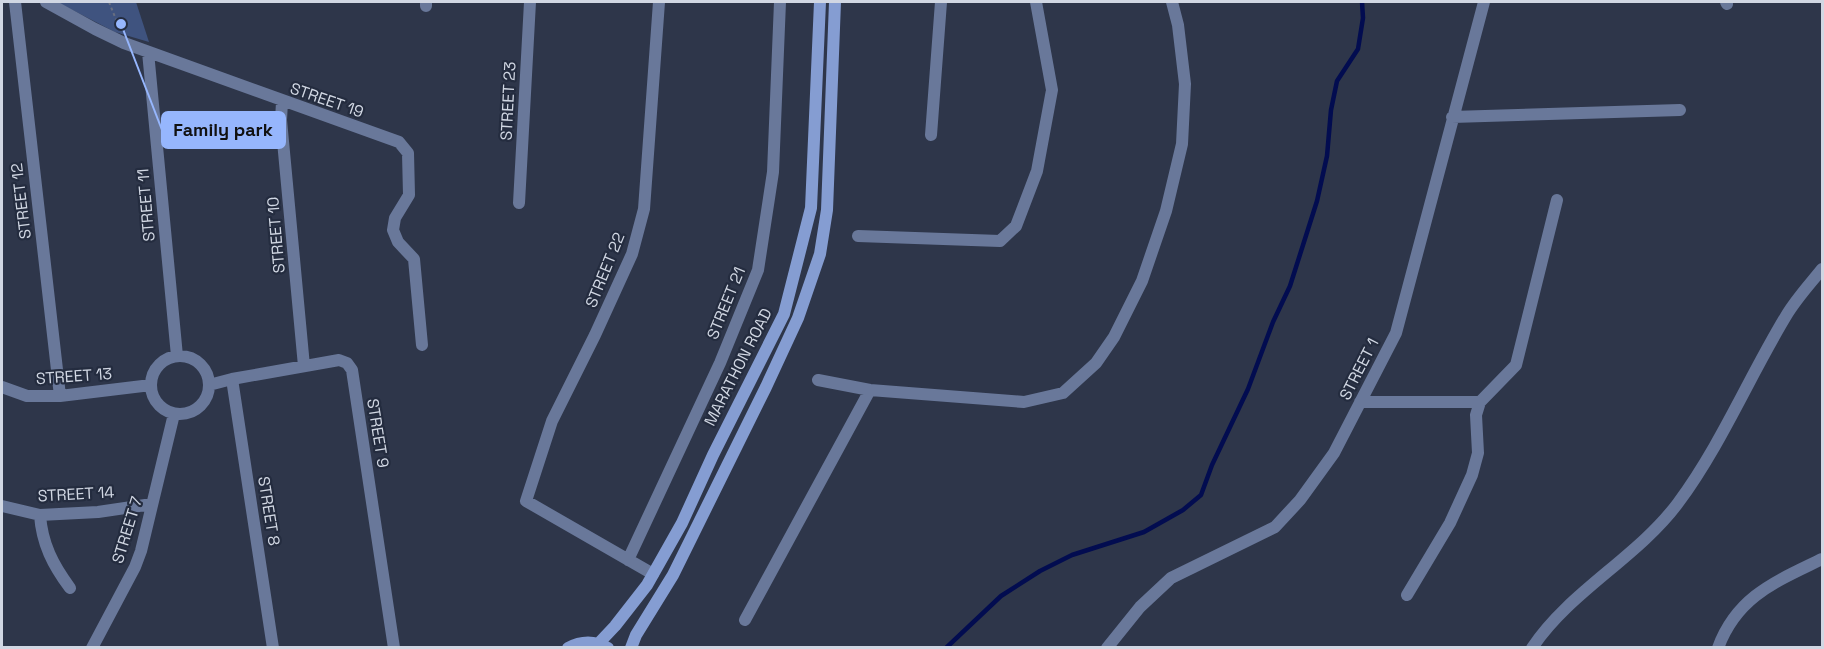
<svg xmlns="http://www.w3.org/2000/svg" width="1824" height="649" viewBox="0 0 1824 649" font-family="'Space Grotesk',sans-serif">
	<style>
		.green { fill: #3f537f }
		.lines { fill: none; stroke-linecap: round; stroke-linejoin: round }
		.stream { stroke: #020c50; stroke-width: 4.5 }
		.path { stroke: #686f80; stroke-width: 2; stroke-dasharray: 3 3; stroke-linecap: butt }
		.street { stroke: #69789a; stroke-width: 12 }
		.secondary { stroke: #859dd2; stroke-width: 12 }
		.labels { text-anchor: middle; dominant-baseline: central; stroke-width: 4.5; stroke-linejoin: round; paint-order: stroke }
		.street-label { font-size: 16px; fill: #d1d7e3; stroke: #242c3f }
		.leader { fill: none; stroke: #96b6fd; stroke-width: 2 }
		.callout-dot { fill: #96b6fd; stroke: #242c3f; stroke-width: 2 }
		.callout { fill: #96b6fd; stroke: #96b6fd; stroke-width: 2 }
		.callout-label { font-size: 18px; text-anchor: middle; font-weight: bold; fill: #111 }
	</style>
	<rect width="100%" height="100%" fill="#2e364a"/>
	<path class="green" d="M57 2H136L149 42 115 32Z"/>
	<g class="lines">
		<path class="stream" d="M946 648 1001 596 1040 571 1072 555 1144 532 1183 510 1201 495 1212 465 1248 389 1273 322 1290 286 1317 201 1327 156 1331 110 1337 81 1358 49 1363 18 1362 2"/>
		<path class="path" d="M109 2 119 27"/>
		<path class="street" d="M15 2 60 396
			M46 2 95 29 124 43 399 142 408 153 409 195 395 218 393 230 398 242 414 259 422 345
			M1726 2 1727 4
			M426 6V2
			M148 52 177 356
			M282 102 281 120 304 366
			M1452 117 1680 110
			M931 135 941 2
			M519 203 530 2
			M858 236 1000 241 1016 226 1037 171 1052 90 1036 2
			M151 385a29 29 0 1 1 58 0a29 29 0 1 1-58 0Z
			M232 379 273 648
			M818 380 870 390 1024 402 1063 393 1096 363 1114 337 1142 281 1166 211 1182 144 1185 84 1178 25 1172 2
			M209 385 232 379 339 360 347 363 352 370 394 648
			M2 387 27 396H60L151 385
			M1360 402H1480
			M2 506 40 515 98 512 152 504
			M40 515C42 544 53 565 70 588
			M628 560 720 363 758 270 773 172 780 2
			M653 574 526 501 552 421 595 335 632 254 644 209 659 2
			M1407 595 1450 523 1472 475 1478 453 1476 415 1480 402 1516 365 1557 200
			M745 620 870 390
			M92 648 135 567 141 551 174 414
			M1107 648 1140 607 1171 578 1275 527 1300 500 1334 453 1396 333 1484 2
			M1532 648C1570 591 1637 558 1678 503 1721 445 1749 377 1786 316 1796 299 1810 284 1822 269
			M1718 648C1737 596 1777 581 1822 559"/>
		<path class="secondary" d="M598 644 615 626 647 585 682 523 713 455 784 314 811 208 820 2
			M568 648C581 641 595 641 608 648
			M631 648 636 635 673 575 766 387 798 318 820 254 827 210 835 2"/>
	</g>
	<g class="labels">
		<g class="street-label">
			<text transform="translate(327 100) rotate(19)">STREET 19</text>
			<text transform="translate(508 101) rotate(-87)">STREET 23</text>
			<text transform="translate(21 201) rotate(-97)">STREET 12</text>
			<text transform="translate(146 205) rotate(-95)">STREET 11</text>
			<text transform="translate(276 235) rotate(-95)">STREET 10</text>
			<text transform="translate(605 270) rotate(-68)">STREET 22</text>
			<text transform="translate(726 303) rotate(-68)">STREET 21</text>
			<text transform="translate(738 367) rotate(-63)">MARATHON ROAD</text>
			<text transform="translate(1359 369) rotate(-63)">STREET 1</text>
			<text transform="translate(74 376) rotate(-4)">STREET 13</text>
			<text transform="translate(378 433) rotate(81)">STREET 9</text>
			<text transform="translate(76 494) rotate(-3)">STREET 14</text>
			<text transform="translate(269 511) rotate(81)">STREET 8</text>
			<text transform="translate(127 530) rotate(-73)">STREET 7</text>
		</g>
	</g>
	<path class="leader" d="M121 24L162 130"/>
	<circle class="callout-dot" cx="121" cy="24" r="6"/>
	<rect class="callout" x="162" y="112" width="123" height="36" rx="6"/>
	<g class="callout-label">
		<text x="223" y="136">Family park</text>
	</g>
	<rect width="1824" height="649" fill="none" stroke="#d1d7e3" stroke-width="6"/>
</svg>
